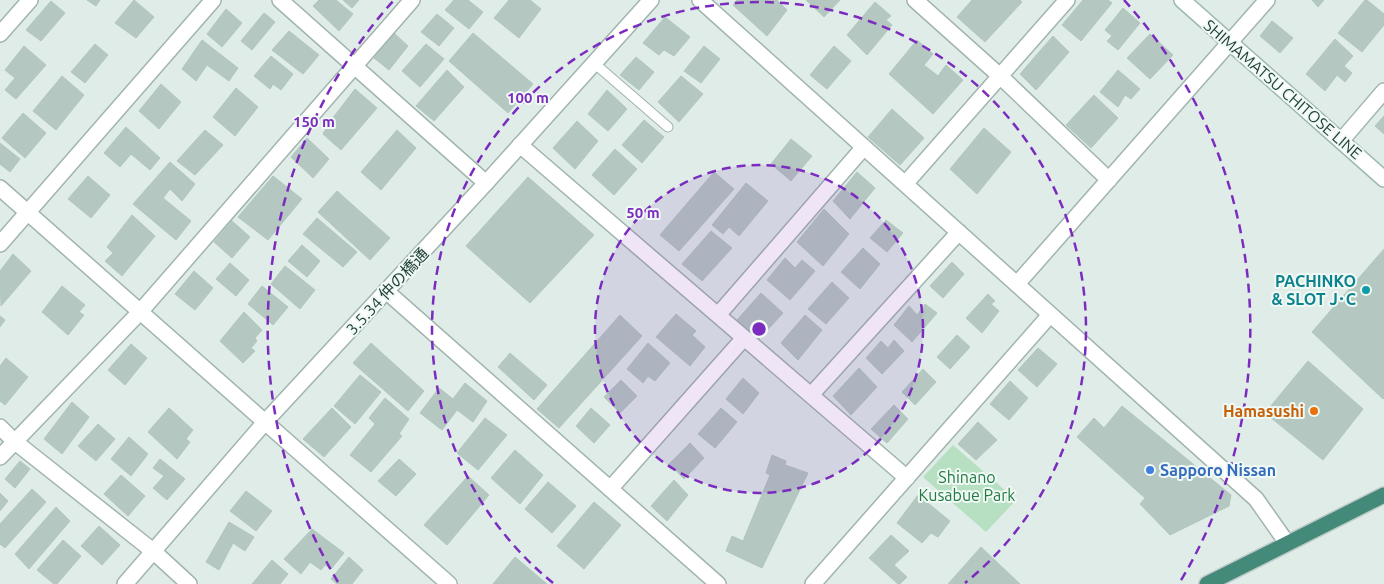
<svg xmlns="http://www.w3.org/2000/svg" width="1384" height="584" viewBox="0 0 1384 584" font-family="Ubuntu,'Noto Sans JP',sans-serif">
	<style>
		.green { fill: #b6e0c1 }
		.building { fill: #b4c7c0; stroke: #b1c7be }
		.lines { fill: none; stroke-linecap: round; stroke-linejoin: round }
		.service-casing { stroke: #a1b4ae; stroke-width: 11 }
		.minor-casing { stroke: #a1b4ae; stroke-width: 18 }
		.tertiary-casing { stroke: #a1b4ae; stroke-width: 18 }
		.secondary-casing { stroke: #9cb9af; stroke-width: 18 }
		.trunk-casing { stroke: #c0c9c7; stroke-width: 18 }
		.service { stroke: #fff; stroke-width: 9 }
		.minor { stroke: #fff; stroke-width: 15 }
		.tertiary { stroke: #fff; stroke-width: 15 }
		.secondary { stroke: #fff; stroke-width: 15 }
		.trunk { stroke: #438a7a; stroke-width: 15 }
		.ring { fill: none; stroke: #7b2cbf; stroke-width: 2.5; stroke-dasharray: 9 6 }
		.culture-dot { fill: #0f9aa8; stroke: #f0f9f4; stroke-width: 2 }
		.food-dot { fill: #e8710a; stroke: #f0f9f4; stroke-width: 2 }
		.shop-dot { fill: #3f7fe0; stroke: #f0f9f4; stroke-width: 2 }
		.labels { text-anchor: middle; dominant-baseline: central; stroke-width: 4; stroke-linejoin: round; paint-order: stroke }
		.street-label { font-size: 16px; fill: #1e3e36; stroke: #f0f9f4 }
		.culture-label { font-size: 16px; font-weight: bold; fill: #0d838f; stroke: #f0f9f4; text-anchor: end }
		.food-label { font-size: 16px; font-weight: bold; fill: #c56008; stroke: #f0f9f4; text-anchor: end }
		.shop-label { font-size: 16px; font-weight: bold; fill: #366cbe; stroke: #f0f9f4; text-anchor: start }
		.park-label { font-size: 16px; fill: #247a46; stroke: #f0f9f4 }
		.centre { fill: #7b2cbf; stroke: #f0f9f4; stroke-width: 2.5 }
		.ring-label { font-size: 15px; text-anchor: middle; font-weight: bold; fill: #7b2cbf; stroke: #f0f9f4; stroke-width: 4; stroke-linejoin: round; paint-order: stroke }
	</style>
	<rect width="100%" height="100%" fill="#dfece7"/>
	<path class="green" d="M953 445 1016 500 986 532 923 477Z"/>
	<path class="building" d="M87 0H100L96 6Z
		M134 0 154 17 136 38 115 23Z
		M319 0H336L353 14 339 31 313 6Z
		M343 0H359L352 8Z
		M454 0H468L483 12 469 29 445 10Z
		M509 0H530L541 9 519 38 494 18Z
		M737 0H777L787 10 767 36 733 5Z
		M806 0H840L824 17Z
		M972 0H1020L1022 2 985 42 957 17Z
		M1083 0H1108L1112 3 1081 41 1062 25Z
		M1312 0H1324L1318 7Z
		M1365 0H1367L1384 14V25L1362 52 1338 33Z
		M51 1 65 13 41 41 26 30Z
		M875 2 891 16 886 20 892 25 867 55 847 35Z
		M1123 8 1140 23 1118 50 1107 41 1112 36 1105 30Z
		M226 9 242 23 222 47 207 34Z
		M264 13 275 22 252 50 241 41Z
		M437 14 454 28 439 46 421 32Z
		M665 17 690 37 674 56 664 50 659 55 643 43Z
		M1272 21 1293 38 1280 53 1260 36Z
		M289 31 319 55 303 74 272 50Z
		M394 33 408 46 389 70 374 58Z
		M473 33 533 84 508 113 449 61Z
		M1150 34 1173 55 1150 79 1127 58Z
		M1053 36 1069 52 1036 90 1020 74Z
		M1335 39 1353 56 1344 66 1352 73 1345 82 1337 75 1325 91 1306 74Z
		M202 40 238 68 229 81 207 65 196 81 182 69Z
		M917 40 933 54 924 65 938 76 946 65 963 80 933 114 889 74Z
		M95 44 108 55 85 83 71 72Z
		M426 44 444 59 420 87 402 71Z
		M24 46 46 65 16 99 5 90 15 78 5 70Z
		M704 46 720 59 701 83 684 71Z
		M834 46 851 61 827 89 810 75Z
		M271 56 293 74 281 90 273 84 270 89 254 76Z
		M636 57 654 72 639 90 620 75Z
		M447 70 464 87 434 121 416 106Z
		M1118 70 1140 89 1131 99 1125 95 1118 107 1100 92Z
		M62 76 84 95 56 130 33 111Z
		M681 76 703 94 679 122 658 102Z
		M161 84 181 102 159 129 139 111Z
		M236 88 258 107 235 136 213 117Z
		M355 89 377 108 341 150 323 134 329 123Z
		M607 90 627 109 608 131 588 114Z
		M1094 95 1118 118 1091 148 1066 125Z
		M892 109 924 138 900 165 868 137Z
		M23 113 46 133 25 158 2 138Z
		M1384 116V134L1375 126Z
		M644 120 664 137 642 163 622 145Z
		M577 121 598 141 575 169 553 148Z
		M126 127 160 158 150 170 131 154 120 167 104 153Z
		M984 128 1011 152 977 194 950 169Z
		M205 130 223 145 195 175 177 161Z
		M397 130 416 148 381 190 361 172Z
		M307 138 329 159 313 178 291 157Z
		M791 139 812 156 791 181 771 164Z
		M0 143 20 159 10 172 0 164Z
		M615 149 637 169 614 195 592 175Z
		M170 162 195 184 182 201 170 189 163 198 191 221 176 240 133 204Z
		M714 172 734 189 679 251 660 235Z
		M857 172 875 188 850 219 833 201Z
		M88 176 110 195 91 218 68 199Z
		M273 176 302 199 268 240 238 217Z
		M528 177 594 235 530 303 466 246Z
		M746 183 768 201 739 236 729 227 723 234 712 225Z
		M337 191 390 238 370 260 318 212Z
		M824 209 849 234 823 266 797 242Z
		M132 215 155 236 122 276 105 261 113 253 107 247Z
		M317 218 357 252 343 267 303 234Z
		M886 220 903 233 887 252 870 238Z
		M232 221 250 237 232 258 214 242Z
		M711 231 732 248 702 281 682 264Z
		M302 245 320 261 307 277 288 261Z
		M863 248 880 264 860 289 841 272Z
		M1384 249V398L1383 399 1312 332Z
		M13 254 31 271 1 306 0 271Z
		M785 258 795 268 802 260 815 271 790 300 767 280Z
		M952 262 964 274 943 298 930 286Z
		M230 263 249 280 236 296 216 279Z
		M285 266 315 290 300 309 271 284Z
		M194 271 213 288 195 310 175 294Z
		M832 282 849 298 826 324 808 309Z
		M62 286 85 305 79 312 84 315 68 335 42 312Z
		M262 286 288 307 273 325 248 304Z
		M761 293 783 313 759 339 737 320Z
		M988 294 995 301 991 304 999 311 982 333 966 318Z
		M925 304 937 313 912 342 894 325 909 306 917 315Z
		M244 312 262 330 255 338 257 341 251 348 255 351 243 363 220 341Z
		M676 314 696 331 692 335 705 347 690 366 656 337Z
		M620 315 642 336 559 428 537 409Z
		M805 315 822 330 798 360 781 343Z
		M0 316 5 320 0 327Z
		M957 335 970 347 950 369 937 357Z
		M894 340 904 351 882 374 866 358 881 341 888 348Z
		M371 343 424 391 408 411 353 363Z
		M648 343 670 363 655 381 648 376 643 383 627 369Z
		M131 344 147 358 125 385 108 370Z
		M1038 348 1057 364 1037 387 1018 370Z
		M510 353 547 385 534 400 498 367Z
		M6 358 28 377 5 405 0 401V366Z
		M1308 361 1363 409 1323 460 1265 413Z
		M859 368 877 387 851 415 833 396Z
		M923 369 936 382 915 405 902 392Z
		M360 375 381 392 355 424 334 406Z
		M743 378 759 393 743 414 726 399Z
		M621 380 637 396 620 413 604 397Z
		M1010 381 1028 398 1009 420 990 404Z
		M465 383 487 401 473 422 457 410 442 430 420 413 439 388 453 399Z
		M385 398 409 419 399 434 402 436 371 472 350 455 375 424 369 418Z
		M72 402 89 417 62 454 44 439Z
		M894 405 908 419 887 443 871 429Z
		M1122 406 1231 495 1229 506 1170 535 1140 504 1145 498 1077 437 1094 418 1104 428Z
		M169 408 193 430 186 439 190 442 177 459 148 432Z
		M332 408 351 427 324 457 303 439Z
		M591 408 610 425 594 443 576 426Z
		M721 408 737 422 715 448 698 434Z
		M485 418 507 435 478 470 457 453Z
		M978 422 997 440 976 460 958 444Z
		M98 424 115 439 96 461 78 446Z
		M129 437 148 454 131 476 111 459Z
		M690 443 704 458 684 479 669 464Z
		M515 450 543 475 520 504 491 478Z
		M772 455 786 461 785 465 808 473 762 568 726 551 732 536 743 541 770 475 766 473Z
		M160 459 185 479 167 500 153 488 164 476 153 468Z
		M399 459 416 474 396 496 378 481Z
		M20 461 30 469 15 488 5 479Z
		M121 475 145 496 128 516 104 494Z
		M468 476 489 495 447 545 424 525Z
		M674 480 688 495 667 521 651 506Z
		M548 482 576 506 552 533 525 509Z
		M32 489 46 502 5 548 0 544V524Z
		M246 491 272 511 256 531 230 511Z
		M0 493 8 501 0 511Z
		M918 495 950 521 938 537 931 533 922 543 897 523Z
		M594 502 621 525 584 569 557 546Z
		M56 507 70 521 29 569 15 554Z
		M229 522 254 537 245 551 233 543 219 570 206 562Z
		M99 526 120 545 102 565 81 546Z
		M312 529 344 553 331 569 325 565 321 570 310 562 301 574 284 559Z
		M891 535 909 551 894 565 907 577 900 584H898L869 558Z
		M63 540 81 556 57 584H54L37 570Z
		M981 547 1020 584H948Z
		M349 557 363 570 352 584H337L331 579Z
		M515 557 547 584H493Z
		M272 560 288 574 280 584H252Z"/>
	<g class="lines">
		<g class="service-casing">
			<path id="service" d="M594 63 668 127"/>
		</g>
		<g class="minor-casing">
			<path id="minor" d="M280 0 486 183
				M700 0 1256 499 1287 543
				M915 0 1000 76 1109 180
				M0 34 30 0
				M1341 141 1384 91
				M520 145 907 478
				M905 184 1067 0
				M0 244 213 0
				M1017 284 1267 0
				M386 291 718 584
				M718 315 864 147
				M811 395 959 232
				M265 422 449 584
				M0 427 14 441 153 551 189 584
				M0 457 140 312 412 0
				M610 489 744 338
				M813 584 1050 315"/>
		</g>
		<g class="tertiary-casing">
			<path id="tertiary" d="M0 188 265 422
				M125 584 265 422 486 183 651 0"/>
		</g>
		<g class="secondary-casing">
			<path id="secondary" d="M1182 0 1384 179"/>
		</g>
		<g class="trunk-casing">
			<path id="trunk" d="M1207 584 1384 495"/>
		</g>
		<use href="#service" class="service"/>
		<use href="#minor" class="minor"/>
		<use href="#tertiary" class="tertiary"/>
		<use href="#secondary" class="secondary"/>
		<use href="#trunk" class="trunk"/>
	</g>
	<circle cx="759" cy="329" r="164" fill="#7b2cbf" fill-opacity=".12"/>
	<g class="ring">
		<circle cx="759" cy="329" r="164"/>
		<path d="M553 583A327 327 0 1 1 965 583"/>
		<path d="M338 582A491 491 0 0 1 394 0M1124 0A491 491 0 0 1 1180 582"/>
	</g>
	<circle class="culture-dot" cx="1366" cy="290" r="5"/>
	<circle class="food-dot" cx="1314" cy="411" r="5"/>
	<circle class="shop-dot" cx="1150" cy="470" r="5"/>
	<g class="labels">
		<g class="street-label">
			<text transform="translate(1283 89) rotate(41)">SHIMAMATSU CHITOSE LINE</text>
			<text transform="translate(387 291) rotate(-47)">3.5.34 仲の橋通</text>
		</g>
		<g class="culture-label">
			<text x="1356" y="281">PACHINKO<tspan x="1356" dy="18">&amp; SLOT J･C</tspan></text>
		</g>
		<g class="food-label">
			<text x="1304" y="411">Hamasushi</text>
		</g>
		<g class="shop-label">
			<text x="1160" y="470">Sapporo Nissan</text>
		</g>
		<g class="park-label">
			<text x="967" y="477">Shinano<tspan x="967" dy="18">Kusabue Park</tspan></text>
		</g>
	</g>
	<circle cx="759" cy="329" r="8" class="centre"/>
	<g class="ring-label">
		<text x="528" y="103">100 m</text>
		<text x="314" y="127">150 m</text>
		<text x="643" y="218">50 m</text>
	</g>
</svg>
